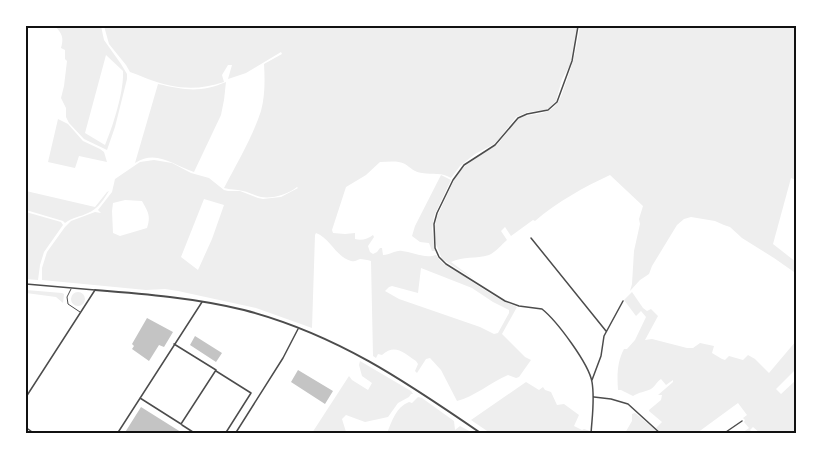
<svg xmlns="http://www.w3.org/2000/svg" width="822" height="459" viewBox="0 0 822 459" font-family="'PT Sans Narrow',sans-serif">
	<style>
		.green { fill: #eee; fill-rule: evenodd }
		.building { fill: #c4c4c4 }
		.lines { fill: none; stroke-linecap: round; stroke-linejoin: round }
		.service { stroke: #4c4c4c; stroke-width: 1 }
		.minor { stroke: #4c4c4c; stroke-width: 1.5 }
		.tertiary { stroke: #4c4c4c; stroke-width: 2 }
		.neatline { fill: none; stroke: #111; stroke-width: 2 }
	</style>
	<rect width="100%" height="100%" fill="#fff"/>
	<path class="green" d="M55 26H101L104 40 121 64 127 74V79L115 127 107 150 84 139 69 123 66 117V108L61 98 64 86 67 61 65 59V50L61 48C64 37 62 34 55 26ZM106 55 123 71C124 92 113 126 105 145L85 133Z
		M104 26H577L570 65 562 79 556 101 549 108 544 110 528 112 516 117 498 140 494 144 475 154 460 166 451 178C442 172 433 175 422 173 414 172 411 168 405 164 397 160 388 162 380 162L366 175 346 187 332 230 333 233 345 234 355 233V239C361 241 368 239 373 235L374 237 368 246 370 252 373 254 377 252 380 248H382L383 255C391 255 395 250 402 251 414 252 424 259 436 255 442 265 452 269 462 275 480 287 497 299 517 307L502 334 525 357 531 360 519 377 516 378 508 375C491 382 474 397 457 401L441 370 430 358 426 359 417 373 415 371 418 364 416 361C404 353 395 343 382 355L378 354 376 358 373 356 371 261C368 260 363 259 360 259 356 260 356 262 351 261 336 257 330 238 316 233L315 235 312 328 256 308 178 291 165 289 146 290 42 280V268L47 252 65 227 71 221 95 212 101 213 98 210 112 192 115 179 140 162 154 160 172 163 191 173 209 178 224 190 228 191H240L258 198 263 199 281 197 298 188 297 187C288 194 273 199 261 197 255 196 249 192 243 191 236 189 230 190 224 188 237 163 252 138 261 111 265 96 265 80 264 64L282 54 281 52 246 73 228 79 232 65H228L222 75 224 82C197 91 175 89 148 79 142 77 137 74 130 72L126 65 109 44ZM204 199 224 205 212 239 198 270 181 257ZM125 200 142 201C148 212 151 215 147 228L120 236 113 233 112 211 113 203ZM421 268 472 288 493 302 509 310V313L498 333 494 334 480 327 399 299 385 291 389 287 392 286 418 293Z
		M580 26H796V180L791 178 773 244 796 262V270L794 272 774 258 742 238 730 227 724 225 715 221 691 217 684 219 677 225 652 266 649 274 640 280 630 291 632 284 634 251 640 224 639 219 643 206 610 175C584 187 557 202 535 221L533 220 511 236 505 227 501 231 507 240C501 245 496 252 489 255 476 259 463 256 451 262L474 279 442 259 436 244 434 231 437 217 456 176 463 168 475 158 497 145 517 120C527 113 538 116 548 111 561 105 562 92 567 80 574 60 577 46 580 26Z
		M226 82 224 100 221 115 194 172C174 166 157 149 135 163L158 84C185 90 200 93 226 82Z
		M58 119 68 124 83 141 100 149 104 152 107 162 79 156 75 168 48 162Z
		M441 175 451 180 434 216 432 229 435 251H432L429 243 420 242 412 236 415 226Z
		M26 191 95 207 107 192 109 191C104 199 98 209 88 213 80 217 73 217 65 223L63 221 26 210Z
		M26 212 61 222 63 225 44 252 40 265 38 280 26 279Z
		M26 290 62 293 64 294 63 303 56 297 26 293Z
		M632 292 643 308 647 311 651 309 658 316 645 340 652 339 687 348H693L700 343 714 346 712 353 722 359 725 360 729 356 743 360 748 355 755 359 769 373 796 341V369L776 389 781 394 796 380V433H760L753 427 750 430 753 433H742L749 428 744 422 745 420 743 418 747 415 738 403 697 433H662L656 428 662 422 649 411V410L661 400 662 395H658L673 382V380L666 385 661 379C656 382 656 386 651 389 645 392 639 392 633 396L621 390H618C617 376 617 362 624 349H627L635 340 646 317 641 311 636 316 624 300Z
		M71 299a7 7 0 1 1 14 0a7 7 0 1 1-14 0Z
		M360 361 411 391 413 394H411L409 397 398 403 388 417 365 422 346 415 342 419 346 432 344 433H312L349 376 352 380 368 390 372 383 362 376 359 365Z
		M526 382 539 390 543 387 545 390 551 392 557 405 564 404 579 415 574 426 582 430 584 429 590 431 589 433H490L471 420Z
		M418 397 422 398 454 421 455 430 460 426 473 433H387C392 421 396 407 409 402L412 403Z
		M635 413 659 433H625L632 421V414Z"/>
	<path class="building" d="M147 318 173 332 164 347 159 345 149 361 132 349 134 346 132 344Z
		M195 336 222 353 216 362 190 345Z
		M298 370 333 391 325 404 291 382Z
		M141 407 184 434H124Z"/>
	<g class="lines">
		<path class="service" d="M71 289 67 297 68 304 80 312"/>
		<path class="minor" d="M578 26 572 61 557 102 548 110 527 114 518 118 495 145 464 165 453 180 437 213 434 224 435 248 439 257 446 264 505 301 519 306 542 309C557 321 589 364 592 382 595 399 592 417 591 434
			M531 238 606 331
			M26 284 95 290 26 397
			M216 371 251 393 225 434
			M592 380 601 356 604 336 623 301
			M594 397 611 399 628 404 661 434
			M140 398 181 424 216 370 174 344
			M182 425 196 434
			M28 429 35 434
			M117 434 202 302
			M235 434 283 358 298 329
			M723 434 742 421"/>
		<path class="tertiary" d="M95 290C145 294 195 298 244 310 336 334 405 381 482 434"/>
	</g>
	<rect width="822" height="459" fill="none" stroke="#ffffff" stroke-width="54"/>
	<rect x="27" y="27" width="768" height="405" class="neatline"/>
</svg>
